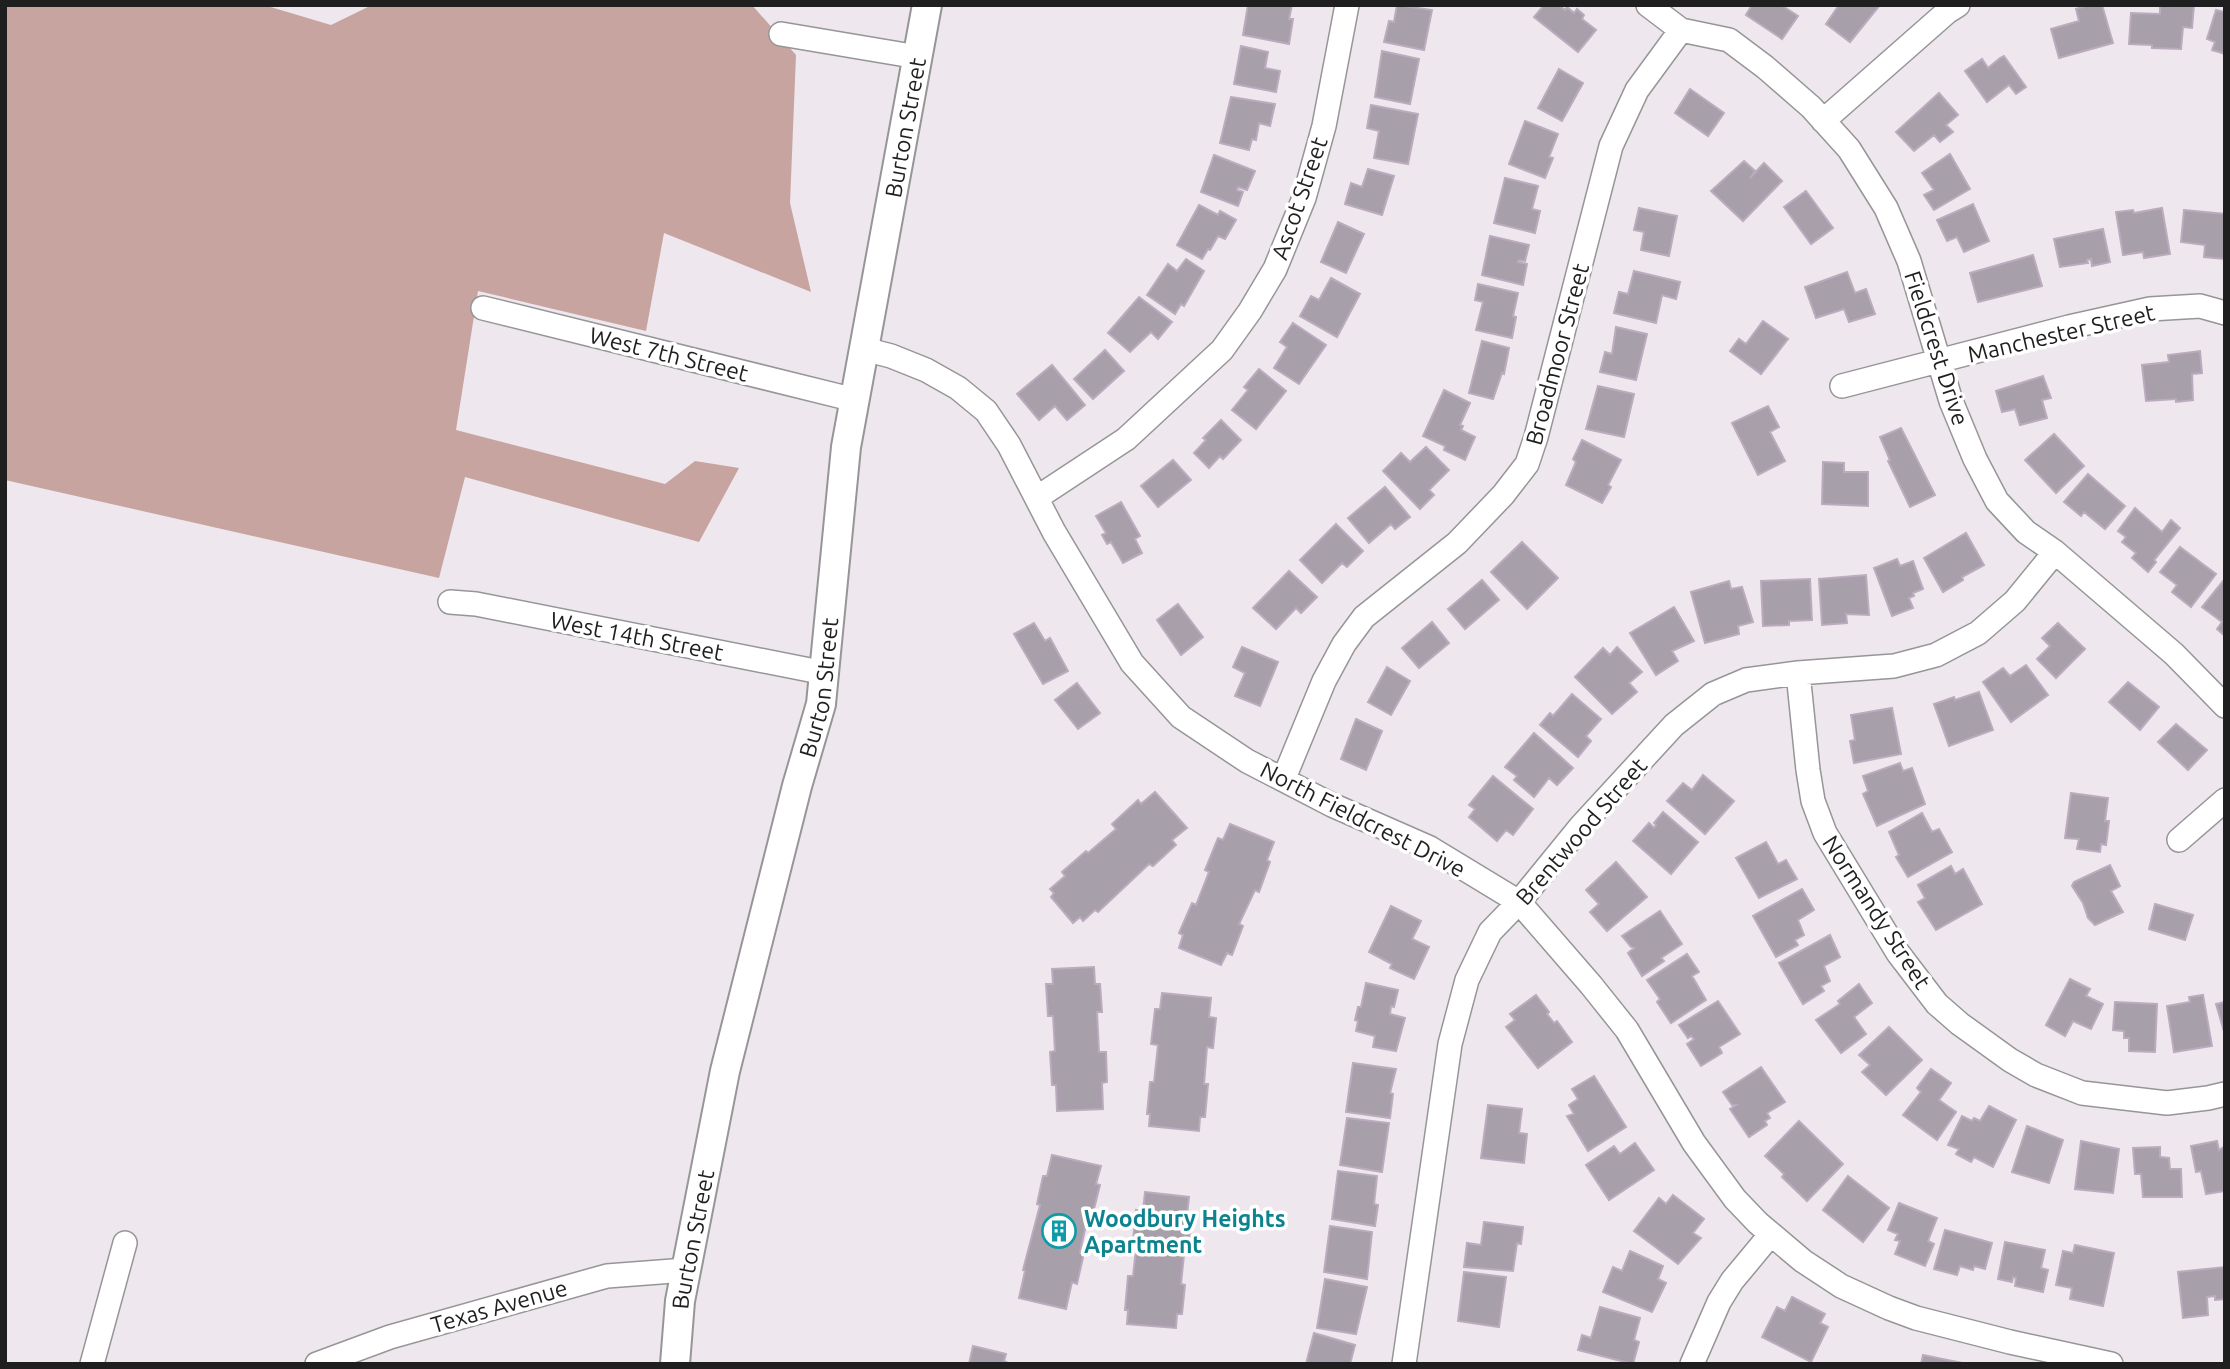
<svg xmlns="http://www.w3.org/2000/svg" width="2230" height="1369" viewBox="0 0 2230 1369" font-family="Ubuntu,sans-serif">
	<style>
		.forest { fill: #c8a4a1 }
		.building { fill: #a79fa9; stroke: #bbabbe; stroke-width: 2 }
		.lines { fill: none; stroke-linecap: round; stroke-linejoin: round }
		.minor-casing { stroke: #969696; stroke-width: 26 }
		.tertiary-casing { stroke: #969696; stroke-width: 32 }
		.minor { stroke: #fff; stroke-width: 23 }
		.tertiary { stroke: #fff; stroke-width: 28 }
		.labels { text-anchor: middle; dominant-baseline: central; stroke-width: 7; stroke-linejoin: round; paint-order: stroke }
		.street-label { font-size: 23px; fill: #1f1f1f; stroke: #fff }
		.culture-label { font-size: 23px; font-weight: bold; fill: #0d838f; stroke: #fff; text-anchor: start }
	</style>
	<rect width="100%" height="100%" fill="#eee7ee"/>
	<path class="forest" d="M5 5H264L331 25 372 5H752L796 55 790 203 811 292 664 233 646 331 478 291 456 430 665 484 695 461 739 468 699 542 465 477 439 578 5 480Z"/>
	<path class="building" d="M1248 5H1292L1289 19H1293L1289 44 1243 35Z
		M1397 5 1432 10 1424 50 1384 42 1389 21 1394 22Z
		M1544 5H1559L1565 10 1567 7 1574 13 1577 9 1584 15 1582 19 1596 30 1578 52 1534 17Z
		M1752 5H1781L1798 16 1782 39 1746 15Z
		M1839 5H1880L1850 42 1826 24Z
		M2088 5H2102L2113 43 2059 58 2051 29 2079 21 2076 9Z
		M2160 5H2194L2192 28 2183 27 2181 49 2152 48V45L2129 44 2131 13 2160 14Z
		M2216 10 2225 12V54L2212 50 2215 42 2207 39Z
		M1241 46 1268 52 1265 68 1280 71 1276 92 1234 84Z
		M1382 51 1419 59 1410 104 1375 97Z
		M2004 56 2026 87 2016 94 2009 85 1987 102 1965 71 1982 59 1988 68 2000 58Z
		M1559 69 1583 83 1562 121 1538 108Z
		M1690 89 1724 113 1708 136 1675 113Z
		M1939 93 1958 115 1946 125 1953 132 1940 142 1934 135 1914 151 1896 132Z
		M1231 97 1275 104 1270 126 1259 123 1256 140 1252 139 1249 150 1220 143Z
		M1371 105 1418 114 1408 164 1374 158 1379 131 1367 128Z
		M1525 121 1558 134 1549 157 1553 158 1545 178 1509 164Z
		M1950 154 1970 189 1934 210 1924 195 1934 190 1922 173Z
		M1214 155 1255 171 1247 190 1238 187 1237 190 1243 192 1238 206 1201 192Z
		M1744 161 1755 171 1750 178 1764 163 1782 181 1743 221 1711 191Z
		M1368 169 1394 176 1382 215 1345 204 1351 183 1362 187Z
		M1505 178 1538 186 1532 209 1540 211 1535 233 1494 223Z
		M1806 191 1833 228 1811 244 1784 207Z
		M1973 204 1989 241 1964 252 1957 237 1947 241 1937 220Z
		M1199 205 1218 215 1220 211 1236 220 1225 239 1218 236 1210 250 1208 249 1202 259 1177 245Z
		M1639 208 1677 216 1669 256 1641 250 1644 232 1634 230Z
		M2162 208 2170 254 2144 258 2143 252 2123 255 2116 212 2133 210 2134 213Z
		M2184 210 2225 214V259L2204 257 2205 245 2181 242Z
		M1338 222 1364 234 1346 273 1321 262Z
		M2103 229 2110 262 2092 266 2091 259 2087 260 2088 263 2060 267 2054 239Z
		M1490 236 1529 245 1525 261 1519 260 1518 262 1527 264 1523 285 1482 275Z
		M2033 255 2042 286 1978 302 1970 273Z
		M1186 259 1204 271 1184 306 1181 304 1175 314 1147 295 1168 264 1177 271Z
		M1634 271 1680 282 1676 299 1662 295 1656 323 1614 313 1619 292 1628 294Z
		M1847 272 1855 293 1866 289 1875 314 1849 322 1844 309 1816 318 1805 287Z
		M1331 278 1360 294 1337 337 1300 316 1311 296 1319 300Z
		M1478 284 1518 293 1513 316 1516 317 1512 338 1476 330 1483 302 1475 300Z
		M1139 297 1172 322 1158 339 1151 332 1130 352 1108 333Z
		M1763 321 1788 339 1761 374 1730 351 1739 339 1746 344Z
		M1293 323 1326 345 1299 384 1274 368 1287 347 1280 342Z
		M1616 327 1647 334 1636 380 1600 372 1605 352 1612 354Z
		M1482 341 1509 348 1504 374 1502 373 1493 399 1469 393Z
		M1105 350 1124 371 1093 399 1074 379Z
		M2200 351 2202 373 2192 374 2193 400 2176 402V399L2146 401 2142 365 2169 362 2168 355Z
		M1052 365 1085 405 1067 420 1055 406 1039 420 1017 394Z
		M1259 369 1286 391 1256 429 1232 410 1248 390 1244 387Z
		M2043 376 2051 398 2042 400 2047 418 2020 425 2015 409 2002 412 1996 391Z
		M1598 386 1634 394 1624 437 1586 429Z
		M1444 390 1470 403 1460 425 1463 426 1461 430 1475 437 1465 460 1444 450 1445 446 1423 436Z
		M1768 406 1779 427 1770 432 1785 461 1758 475 1732 423Z
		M1221 420 1241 440 1223 459 1220 456 1209 468 1194 453 1206 440 1203 438Z
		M1901 428 1935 495 1910 507 1888 461 1890 460 1880 437Z
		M2054 434 2084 466 2056 493 2025 460Z
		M1582 440 1621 460 1608 485 1611 487 1602 503 1566 485 1576 462 1573 459Z
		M1426 447 1449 470 1429 490 1434 495 1420 509 1383 471 1401 453 1410 462Z
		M1173 460 1191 480 1158 507 1141 486Z
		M1823 462 1844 463V472H1868V506L1822 504Z
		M2088 474 2125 506 2105 529 2084 512 2081 516 2064 502Z
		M1385 487 1410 517 1395 529 1391 524 1369 543 1348 518Z
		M1121 502 1140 536 1135 539 1142 553 1123 563 1111 542 1107 544 1102 535 1106 533 1096 516Z
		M2135 508 2162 532 2171 520 2180 528 2154 560 2156 562 2148 572 2132 558 2136 553 2122 542 2126 537 2118 531Z
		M1336 524 1363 551 1347 567 1342 563 1322 583 1300 560Z
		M1966 533 1984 565 1962 577 1963 580 1943 592 1924 558Z
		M1522 542 1558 578 1527 609 1491 572Z
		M2180 547 2216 574 2191 607 2172 592 2177 585 2160 572Z
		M1897 559 1900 566 1913 561 1923 589 1913 593 1914 596 1909 598 1913 608 1892 616 1874 568Z
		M1289 571 1317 597 1301 613 1296 608 1276 629 1253 608Z
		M1866 575 1869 615 1846 614 1847 623 1822 625 1819 579Z
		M1810 579 1812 620 1789 621V625L1763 626 1761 581Z
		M1482 580 1499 600 1465 629 1448 609Z
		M1729 581 1731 589 1742 587 1753 622 1738 626 1739 634 1705 643 1691 592Z
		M2223 581 2225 582V636L2217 629 2222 622 2202 607Z
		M1178 604 1203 637 1181 655 1157 620Z
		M1674 607 1694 641 1672 651 1678 661 1656 675 1630 633Z
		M1432 622 1449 643 1419 668 1402 648Z
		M1034 623 1045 641 1050 638 1068 671 1043 684 1014 634Z
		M2058 623 2085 649 2056 678 2037 659 2050 646 2042 638Z
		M1242 647 1278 662 1260 706 1235 696 1245 673 1233 667Z
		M1617 647 1642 672 1629 683 1637 692 1612 714 1575 677 1603 648 1610 655Z
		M2026 665 2048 695 2011 722 1983 682 2003 668 2010 676Z
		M1387 667 1410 681 1391 715 1368 702Z
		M2128 682 2159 707 2140 730 2109 702Z
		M1077 683 1100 713 1078 729 1055 700Z
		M1979 692 1993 730 1949 746 1934 704 1954 697 1955 700Z
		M1572 694 1601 719 1586 736 1591 741 1578 757 1540 725 1550 713 1553 716Z
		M1892 708 1901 754 1854 763 1850 741 1855 740 1851 715Z
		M1356 719 1382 731 1366 770 1341 759Z
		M2176 724 2207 750 2188 770 2158 742Z
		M1534 733 1573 768 1557 785 1549 778 1534 797 1514 780 1517 776 1505 767Z
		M1900 763 1903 771 1912 768 1925 804 1877 826 1863 794 1868 791 1863 776Z
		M1703 775 1734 801 1705 834 1667 801 1683 783 1692 790Z
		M1493 776 1533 809 1513 835 1506 830 1497 841 1469 817 1475 809 1469 805Z
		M1155 792 1187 828 1172 840 1176 845 1153 866 1149 864 1098 912 1095 910 1083 921 1080 917 1073 923 1051 897 1054 893 1050 889 1065 876 1062 872 1086 851 1088 853 1116 829 1112 824 1138 800 1141 804Z
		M2071 793 2108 798 2105 821H2109L2106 845 2101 844 2100 852 2077 849 2079 839 2065 838Z
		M1663 812 1698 842 1671 874 1633 841 1649 823 1654 828 1656 825 1654 823Z
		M1922 813 1932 832 1939 829 1952 852 1908 877 1896 857 1899 855 1889 832Z
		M1230 824 1274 842 1267 860 1270 862 1259 892 1255 890 1239 924 1243 926 1232 955 1227 953 1221 965 1179 948 1183 935 1179 933 1192 903 1196 905 1209 872 1205 870 1218 838 1223 840Z
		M1766 842 1778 864 1786 860 1797 879 1759 898 1736 858Z
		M1616 862 1647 897 1607 931 1590 912 1599 904 1586 890Z
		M2110 865 2120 886 2111 891 2123 912 2095 925 2088 918 2083 903 2072 886 2074 882Z
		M1951 866 1955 874 1963 869 1982 904 1936 930 1918 902 1925 898 1918 885Z
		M1802 889 1814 910 1798 920 1804 935 1795 940 1798 945 1776 957 1753 916Z
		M2155 904 2193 915 2185 940 2149 929Z
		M1391 906 1421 921 1412 939 1429 947 1414 979 1390 968 1392 964 1369 952Z
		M1660 911 1682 944 1661 958 1664 961 1642 976 1628 953 1634 948 1631 947 1622 936Z
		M1830 935 1840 957 1824 966 1830 981 1821 986 1824 991 1803 1004 1779 963Z
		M1687 954 1699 972 1692 976 1706 1000 1671 1023 1657 1002 1660 999 1647 980Z
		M1094 967 1095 984H1100L1102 1012H1097L1099 1052H1106L1107 1082 1102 1083 1103 1109 1057 1111 1056 1085H1052L1050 1052 1055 1051 1053 1016H1048L1046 984H1053L1052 969Z
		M2070 979 2090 989 2086 996 2103 1004 2091 1029 2073 1021 2065 1036 2046 1025Z
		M1366 983 1398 990 1394 1007 1391 1006 1390 1014 1405 1018 1396 1051 1373 1047 1375 1036 1356 1031 1358 1021 1355 1020 1358 1007H1361Z
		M1859 984 1872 1003 1854 1017 1866 1034 1841 1053 1816 1020 1840 1004 1838 1001Z
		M1162 993 1211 998 1209 1017 1216 1018 1213 1048 1207 1047 1204 1084H1208L1205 1117H1200L1199 1131 1149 1126 1150 1114H1147L1150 1082H1154L1158 1045 1151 1044 1155 1009H1160Z
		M1536 995 1549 1012 1547 1014 1554 1023 1557 1021 1572 1042 1538 1068 1506 1027 1515 1020 1510 1014Z
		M2203 995 2212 1046 2174 1052 2167 1006 2190 1002 2189 997Z
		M1718 1001 1740 1034 1719 1047 1722 1053 1701 1066 1687 1044 1694 1039 1691 1036 1688 1038 1679 1025Z
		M2115 1002 2157 1004 2155 1052 2129 1051V1038H2124V1031L2113 1030Z
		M2225 1002V1035L2216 1004Z
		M1889 1027 1922 1060 1886 1095 1862 1072 1870 1065 1859 1055Z
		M1353 1063 1396 1069 1390 1093 1393 1094 1390 1118 1346 1112Z
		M1761 1067 1785 1102 1767 1113 1770 1118 1765 1121 1767 1125 1749 1137 1730 1109 1736 1105H1732L1723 1092Z
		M1931 1069 1951 1083 1939 1100 1956 1112 1937 1140 1903 1115 1921 1092 1917 1088Z
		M1594 1076 1626 1127 1588 1151 1567 1116 1574 1114 1569 1105 1578 1099 1572 1089Z
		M1488 1105 1522 1109 1519 1133 1527 1134 1524 1163 1481 1158Z
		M1989 1106 2016 1120 1993 1167 1974 1157 1971 1162 1956 1154 1959 1149 1948 1145 1962 1116 1972 1121 1974 1118 1980 1121Z
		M1347 1118 1389 1123 1382 1172 1340 1165Z
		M1799 1121 1843 1164 1807 1201 1782 1177 1784 1174 1765 1156Z
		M2027 1126 2063 1140 2049 1183 2012 1172Z
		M2081 1141 2119 1149 2113 1193 2075 1189Z
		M2217 1141 2219 1150 2225 1146V1191L2206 1194 2201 1171 2196 1172 2191 1146Z
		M1635 1143 1654 1170 1609 1200 1586 1165 1614 1146 1620 1154Z
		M2160 1147V1157L2169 1158 2170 1169H2181L2182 1197H2143L2141 1174H2135L2133 1148Z
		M1052 1155 1101 1166 1096 1184 1100 1185 1092 1217 1088 1216 1080 1252 1084 1253 1077 1284 1072 1282 1066 1309 1019 1298 1025 1271 1023 1270 1040 1205 1037 1204 1043 1176H1047Z
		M1338 1171 1377 1176 1374 1204 1378 1205 1375 1226 1332 1219Z
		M1848 1176 1889 1208 1863 1242 1823 1210Z
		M1145 1192 1189 1197 1187 1215 1192 1216 1189 1245H1185L1181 1284 1185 1285 1182 1314H1177L1176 1328 1127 1324 1128 1310H1125L1128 1276H1133L1137 1240H1133L1136 1210 1143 1211Z
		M1673 1195 1704 1219 1693 1233 1701 1238 1678 1264 1634 1231 1659 1198 1666 1204Z
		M1899 1203 1937 1218 1928 1241 1934 1244 1925 1266 1895 1254 1900 1241 1895 1240 1898 1234 1888 1230Z
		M1484 1222 1523 1227 1521 1244 1517 1243 1513 1271 1464 1267 1467 1243 1481 1245Z
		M1330 1226 1372 1232 1367 1279 1324 1272Z
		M1945 1230 1992 1243 1985 1269 1974 1266 1973 1270 1960 1266 1957 1275 1934 1269Z
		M2005 1242 2045 1250 2041 1268 2048 1270 2043 1292 2015 1286 2016 1278 2013 1277 2012 1282 1998 1279Z
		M2075 1245 2114 1253 2103 1306 2070 1299 2072 1288 2056 1285 2063 1251 2073 1253Z
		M1630 1251 1663 1266 1658 1279 1666 1283 1652 1312 1603 1292 1613 1267 1622 1271Z
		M2225 1267V1299L2215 1300V1296L2207 1297 2208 1315 2183 1318 2178 1272Z
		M1464 1272 1506 1277 1499 1327 1458 1321Z
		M1325 1279 1367 1287 1356 1334 1317 1328Z
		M1792 1297 1825 1314 1820 1323 1828 1327 1811 1362 1762 1337 1777 1307 1785 1311Z
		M1600 1307 1640 1318 1634 1340 1639 1342 1633 1364 1578 1350 1582 1335 1591 1338Z
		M1314 1333 1355 1345 1350 1364H1306Z
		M973 1346 1006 1354 1004 1361 1010 1364H969Z
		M1923 1355 1963 1363 1962 1364H1921Z"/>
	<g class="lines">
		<g class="minor-casing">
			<path id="minor" d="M1648 5 1681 30 1729 40 1765 67 1811 107 1849 149 1886 208 1909 261 1951 401 1975 459 1997 501 2026 532 2055 552 2174 654 2225 706
				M781 34 918 57
				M1823 121 1947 12 1958 5
				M483 308 855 400
				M864 349 891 356 926 370 958 388 986 411 1009 445 1054 532 1132 663 1181 717 1247 761 1332 805 1430 848 1519 902 1591 985 1627 1030 1694 1143 1735 1199 1758 1223 1803 1261 1841 1286 1889 1308 1916 1318 2010 1342 2111 1364
				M1842 386 2069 327 2150 309 2200 306 2225 313
				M1038 497 1126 439 1222 350 1250 311 1275 269 1304 198 1324 126 1347 5
				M450 602 476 604 825 673
				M1798 673 1808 770 1813 801 1825 833 1898 953 1937 1004 1960 1024 2010 1060 2036 1075 2082 1093 2167 1103 2208 1098 2225 1094
				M1284 778 1324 681 1344 644 1364 617 1457 543 1503 495 1527 464 1536 437 1611 146 1637 90 1681 30
				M2179 840 2225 800
				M92 1364 125 1243
				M317 1364 390 1337 607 1276 686 1270
				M1404 1364 1450 1044 1467 980 1490 932 1519 902 1581 826 1674 725 1713 694 1746 680 1798 673 1894 666 1936 655 1978 633 2015 601 2055 552
				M1692 1364 1719 1302 1732 1281 1771 1234"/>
		</g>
		<g class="tertiary-casing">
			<g id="tertiary">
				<path id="s1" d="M675 1364 680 1301 725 1071 797 786 821 704 846 447 927 5"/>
			</g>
		</g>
		<use href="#minor" class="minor"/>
		<use href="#tertiary" class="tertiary"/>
	</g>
	<defs>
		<g id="building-ring" transform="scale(1.75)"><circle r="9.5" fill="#fff" stroke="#0f9aa8" stroke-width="1.5"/><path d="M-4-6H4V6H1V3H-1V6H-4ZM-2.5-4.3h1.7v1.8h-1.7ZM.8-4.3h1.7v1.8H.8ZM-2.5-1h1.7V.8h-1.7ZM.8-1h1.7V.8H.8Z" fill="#0f9aa8"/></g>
	</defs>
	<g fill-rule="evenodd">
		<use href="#building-ring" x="1059" y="1231"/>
	</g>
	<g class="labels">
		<g class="street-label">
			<text stroke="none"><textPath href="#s1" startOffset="1260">Burton Street</textPath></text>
			<text transform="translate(1299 198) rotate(-71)">Ascot Street</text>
			<text transform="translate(2061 333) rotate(-13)">Manchester Street</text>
			<text transform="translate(1937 348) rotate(72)">Fieldcrest Drive</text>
			<text transform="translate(669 354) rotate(14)">West 7th Street</text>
			<text transform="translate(1557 354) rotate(-75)">Broadmoor Street</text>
			<text transform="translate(637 636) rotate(11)">West 14th Street</text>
			<text stroke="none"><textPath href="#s1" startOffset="693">Burton Street</textPath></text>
			<text transform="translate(1363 819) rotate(27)">North Fieldcrest Drive</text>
			<text transform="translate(1581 831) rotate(-49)">Brentwood Street</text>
			<text transform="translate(1877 912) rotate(57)">Normandy Street</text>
			<text stroke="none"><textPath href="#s1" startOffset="126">Burton Street</textPath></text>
			<text transform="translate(499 1306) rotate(-16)">Texas Avenue</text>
		</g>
		<g class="culture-label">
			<text x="1084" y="1218">Woodbury Heights<tspan x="1084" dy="26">Apartment</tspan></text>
		</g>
	</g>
	<rect width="2230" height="1369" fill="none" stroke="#1f1f1f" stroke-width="14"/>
</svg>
